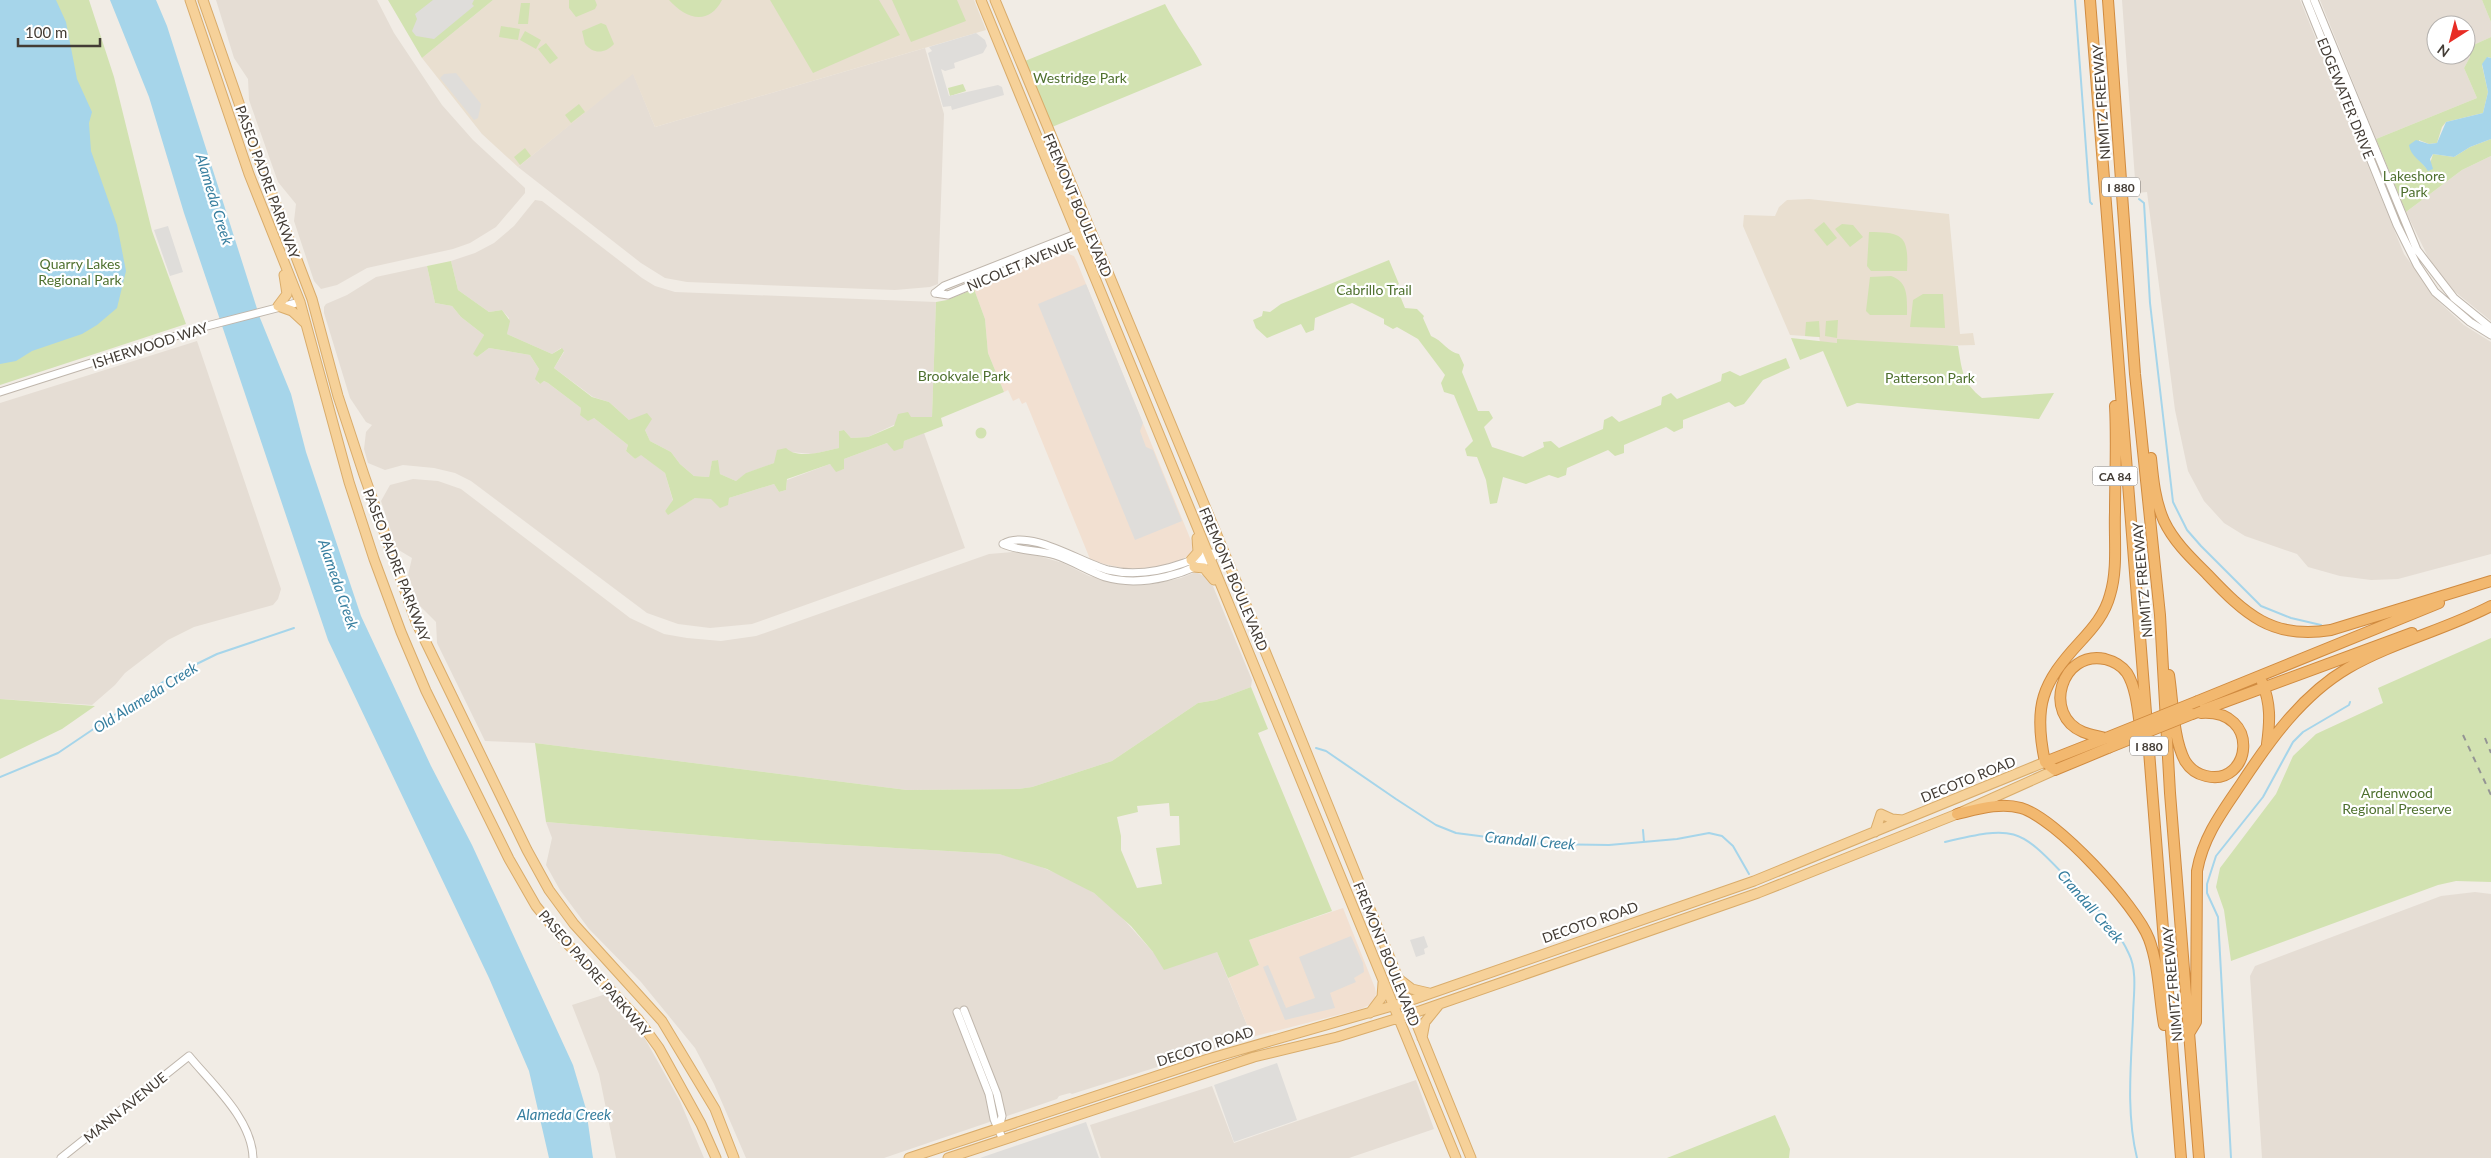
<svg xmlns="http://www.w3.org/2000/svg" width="2491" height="1158" viewBox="0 0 2491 1158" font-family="Lato,sans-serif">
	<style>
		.residential { fill: #e5ddd4; fill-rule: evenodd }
		.commercial { fill: #f2e0d1 }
		.education { fill: #e9dfd0 }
		.green { fill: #d2e2b1; fill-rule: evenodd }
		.parking { fill: #dfddda }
		.water { fill: #a6d5ea }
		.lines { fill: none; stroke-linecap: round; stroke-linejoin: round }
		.stream { stroke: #a6d5ea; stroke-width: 2 }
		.minor-casing { stroke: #bfb6ac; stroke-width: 9 }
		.major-casing { stroke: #d9ac6b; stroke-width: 11 }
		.highway-casing { stroke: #d08b40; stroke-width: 12 }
		.minor { stroke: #fff; stroke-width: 7 }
		.major { stroke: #f6d199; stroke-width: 9 }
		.highway { stroke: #f2b86f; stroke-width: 10 }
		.rail { stroke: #949494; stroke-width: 2; stroke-dasharray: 6 6; stroke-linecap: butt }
		.highway-bridge-casing { stroke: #d08b40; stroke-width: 12; stroke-linecap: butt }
		.highway-bridge { stroke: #f2b86f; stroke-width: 10 }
		.labels { text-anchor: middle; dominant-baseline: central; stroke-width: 4.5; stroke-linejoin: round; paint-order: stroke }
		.shield { fill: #fff; stroke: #7b7672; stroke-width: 1 }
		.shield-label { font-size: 12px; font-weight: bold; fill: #433c35 }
		.park-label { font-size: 14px; fill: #4e702e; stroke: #fff }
		.street-label { font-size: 14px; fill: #433c35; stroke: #fff }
		.water-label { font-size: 15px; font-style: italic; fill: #367e9f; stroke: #fff }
	</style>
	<rect width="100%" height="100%" fill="#f1ece5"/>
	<path class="residential" d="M216 0H377L394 33 442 105 473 140 525 188V193L496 227 470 243 453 249 367 268 337 285 321 289 314 281 294 221 296 204 278 182 249 100 248 79 234 58Z
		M2122 0H2300L2404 254 2439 302 2464 325 2491 342V554L2398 579 2371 580 2340 576 2308 567 2297 554 2245 536 2224 523 2204 501 2188 471 2175 410 2147 192 2136 193Z
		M2320 0H2482L2491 22V37L2469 47 2470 57 2464 68 2477 98 2376 139ZM2436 25H2466V55H2436Z
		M925 48 944 114 938 284 930 287 895 290 687 282 665 278 641 263 518 167 633 73 655 127Z
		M2491 156V321L2454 291 2441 276 2427 255 2406 212 2462 170Z
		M535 200 542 201 642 278 655 286 675 292 936 302 932 417H911L868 437 851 438 844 430 839 431V448L813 454 790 452 774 463 747 473 736 481 720 474 717 460 712 462 709 477 694 476 680 464 671 452 650 441 645 430 629 420 609 402 593 397 554 368 564 352 561 348 552 354 507 334 509 318 502 310 489 312 458 290 451 261 475 253 494 243 514 226Z
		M427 266 435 303 452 306 461 317 484 335 474 354 477 357 489 348 530 355 539 369 537 381 539 384 544 381 548 383 581 408 580 415 594 418 628 445 626 451 635 459 641 454 665 473 673 501 665 511 668 514 695 498H729L774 484 779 492 786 490 787 480 830 464 840 470 844 469V459L887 443 902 448 904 441 924 433 965 548 752 624 710 628 678 624 647 613 471 481 455 473 434 468 403 465 385 470 368 463 364 449 366 432 372 425 366 422 350 398 324 313V307L326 304 347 295 376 277Z
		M197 341 281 589 278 599 273 605 194 627 168 640 125 673 115 685 92 705 0 699V403Z
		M413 479 438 481 461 489 630 618 664 634 687 638 721 641 756 636 989 554 1013 552 1032 554 1063 563 1089 576 1126 585 1154 584 1181 578 1196 572 1210 579 1252 680 1251 687 1216 700 1198 703 1112 761 1032 787 1018 789 907 790 535 743 485 741 437 643 436 622 420 606 408 575 412 558 397 549 381 501 390 485Z
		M546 822 759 840 999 854 1032 863 1074 881 1094 893 1118 913 1153 952H1217L1252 1037 1072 1094 1070 1093 1059 1096 1057 1099 884 1158H746L714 1084 695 1048 641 982 589 929 560 890 546 865 552 838Z
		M2475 892 2491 894V1158H2262L2250 976 2255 966 2441 896Z
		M606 994 644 1037 680 1101 704 1158H616L599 1074 572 1005Z
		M1416 1080 1434 1129 1349 1158H1101L1090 1125 1212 1086 1234 1143Z"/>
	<path class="commercial" d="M1066 253 1074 256 1077 262 1192 543V553L1181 560 1156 567 1128 569 1104 564 1090 559 1026 402 1022 404 1019 398 1013 401 1008 390 1004 392 988 353 985 319 974 289Z
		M1343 908 1375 988 1376 994 1373 1003 1361 1009 1252 1037 1228 978 1259 965 1249 940Z"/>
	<path class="education" d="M493 0H974L986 30 655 127 633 74 518 167 482 134 422 58Z
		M1809 199 1949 214 1960 334 1973 333 1975 345 1936 346 1837 340V343L1820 342 1819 337 1790 335 1743 226 1744 215 1775 216 1779 207 1787 200Z"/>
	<path class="green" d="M0 0H89L114 77 152 231 186 324 0 385Z
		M388 0H493L422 58Z
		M569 0H595L597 5 595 9 576 17 569 8Z
		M669 0H722C708 27 685 18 669 0Z
		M770 0H879L900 35 813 73Z
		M892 0H957L966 21 911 42Z
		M2482 0H2491V22Z
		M521 3H530L528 24H518Z
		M1165 4C1176 26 1191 44 1202 65L1052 127 1025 61Z
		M601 23 606 25 614 44C605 54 593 54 585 44L582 31Z
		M501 26 520 29 518 40 499 37Z
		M525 31 541 40 536 49 520 40Z
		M2491 37V58L2488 57 2482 65 2488 92 2483 113 2446 122 2442 127 2437 143 2429 144 2419 140V160L2428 170 2433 154 2454 157 2470 147 2491 139V156L2462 170 2406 212 2376 139 2477 98 2464 68 2470 57 2469 47Z
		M546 43 558 58 550 64 538 49Z
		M963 84 966 91 950 96 948 88Z
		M579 104 585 112 571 123 565 115Z
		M525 148 531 156 520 165 514 157Z
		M1824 222 1837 238 1827 246 1814 230Z
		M1842 224 1853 225 1863 237 1850 247 1835 229Z
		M1869 232C1903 232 1909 236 1907 271H1871L1867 266Z
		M1389 260 1399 284 1396 286 1405 308 1417 309 1424 316 1423 318 1431 336C1442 340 1449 353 1459 354L1464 365 1462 372 1478 411H1489L1493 418 1484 427 1492 447 1523 457 1544 447 1543 442 1551 441 1559 448 1603 429 1604 420 1612 416 1619 422 1661 405 1662 397 1671 393 1677 399 1721 381 1722 374 1730 371 1740 376 1786 358 1790 368 1763 380 1744 404 1735 407 1729 402 1683 420V428L1674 432 1666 427 1624 445V453L1615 456 1608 450 1567 468 1566 475 1558 478 1549 475 1526 484 1503 477 1497 503 1490 504 1486 480 1477 457 1467 456 1465 449 1473 441 1454 395 1444 392 1441 383 1445 375 1418 339 1397 327 1393 329 1384 324V319L1352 303 1315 318 1314 330 1306 333 1301 324 1267 338 1256 328 1253 320 1262 316 1263 311 1270 312 1281 304Z
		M451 261 458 290 489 312 502 310 510 321 507 334 552 354 562 348 564 351 554 368 592 397 609 402 629 420 647 413 652 419 645 430 650 441 671 452 680 464 694 476 709 477 712 461 718 460 720 474 736 481 746 473 774 463 777 450 786 448C798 460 824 451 839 448V431L844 430 851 438 868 437 894 426 898 414 908 412 911 417H932L936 302 947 300 974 289 985 319 988 353 1004 392 941 418 943 426 904 441 903 448 894 451 887 443 844 459V469L836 472 830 464 787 479 786 490 779 492 774 484 729 498 728 505 720 508 711 499 695 498 668 515 665 511 673 500 665 473 641 455 635 459 626 451 628 445 594 418 588 421 580 415 581 408 548 383 544 381 540 384 535 379 539 369 530 355 489 348 477 357 473 354 484 335 461 317 452 306 435 303 427 266Z
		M1891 276C1909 282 1907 299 1907 315H1870L1866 311 1870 277Z
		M1923 294H1943L1945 328 1910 327 1913 300Z
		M1838 320 1837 338 1825 336 1826 321Z
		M1819 321 1820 337 1805 336 1806 322Z
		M1791 338 1837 343V339L1958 346C1962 370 1962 382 1982 398L2054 393 2039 419 1857 403 1847 407 1823 351 1800 360Z
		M975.5 433a5.5 5.5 0 1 1 11 0a5.5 5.5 0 1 1-11 0Z
		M2491 638V882L2456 881 2438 885 2231 961 2224 910 2216 887 2220 868 2276 794 2293 756 2316 734 2383 703 2378 688Z
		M1251 687 1268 729 1258 733 1332 911 1249 940 1259 965 1228 978 1217 952 1164 970 1153 952 1131 926 1094 893 1047 869 999 854 759 840 546 822 535 743 907 790 1018 789 1032 787 1112 761 1198 703 1216 700ZM1169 803 1170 816H1179L1180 845 1156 848 1162 884 1137 888 1121 850V836L1117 817 1138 812 1137 806Z
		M0 699 95 706 62 729 0 759Z
		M1775 1115 1790 1149 1789 1158H1667Z"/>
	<path class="parking" d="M433 0H474L472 4 474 6 434 39 416 36 412 31 417 19 415 14Z
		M976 33 985 40 987 46 983 53 954 63 955 68 945 71 941 69 949 96 998 85 1002 87 1004 95 952 110 951 106 943 107 928 53 932 51 929 47Z
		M456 73 481 104 478 118 474 120 440 78 444 74Z
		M168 226 183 272 170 276 154 230Z
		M1086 284 1143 423 1140 431 1146 447 1153 450 1182 521 1135 540 1038 304Z
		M1351 936 1363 963 1364 972 1354 978 1356 982 1330 993 1335 1008 1285 1020 1263 967 1268 965 1286 1008 1315 998 1299 957Z
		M1424 936 1428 947 1424 949 1425 954 1416 957 1410 940Z
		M1277 1063 1297 1120 1234 1142 1214 1085Z
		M1086 1122 1099 1158H980Z"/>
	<path class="water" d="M0 0H56L66 22 77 79 92 112 89 123 91 151 117 225 126 271 117 308 97 325 82 334 32 351 16 361 0 364Z
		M110 0H156L167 26 260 318 291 394 306 452 361 616 431 766 472 845 573 1065 586 1109 593 1158H549L529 1071 489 978 328 640 184 213 149 97Z
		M2487 57 2491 58V139L2470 147 2454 157 2433 154 2430 159 2433 169 2428 171C2422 161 2410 156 2409 145L2416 140 2429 144 2437 143 2446 122 2483 113 2488 92 2482 64Z"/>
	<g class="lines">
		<path class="stream" d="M2075 0 2090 202 2092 204
			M2139 199 2144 203 2150 303 2173 502 2187 530 2201 546 2261 606 2291 618 2321 625
			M1316 748 1326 751 1396 799 1436 825 1456 833 1542 844 1609 845 1677 839 1709 833 1722 836 1733 846 1749 874
			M0 777 58 753 172 676 217 654 294 628
			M1643 830 1644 842
			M1945 842C2014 826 2018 826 2067 878 2089 902 2116 924 2129 954 2138 972 2133 998 2133 1018 2131 1064 2126 1113 2137 1158
			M2231 1158 2218 917 2207 893V884L2216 856 2263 797 2293 742 2303 732 2349 705 2350 702"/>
		<g class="minor-casing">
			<path id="minor" d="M2306 0 2397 225 2417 265 2435 292 2470 322 2491 335
				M2314 0 2417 250 2454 298 2491 328
				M935 293 948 295 960 290 1079 240 1089 230
				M935 293 944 286 1081 232
				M0 392 207 326 300 302
				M1003 544C1018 551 1039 550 1055 555 1073 561 1088 571 1105 577 1142 588 1192 574 1222 551
				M1003 544C1030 528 1081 563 1108 570 1134 576 1159 572 1184 563 1193 560 1203 555 1213 553
				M964 1010 997 1094 1002 1116 999 1128
				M957 1012 989 1094 994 1119 1003 1140
				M61 1158 189 1056C212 1084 252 1119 253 1158"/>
		</g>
		<g class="major-casing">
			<path id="major" d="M190 0 249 174 300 302 349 482 374 559 401 632 426 691 509 859 536 906 561 937 638 1019 659 1048 701 1124 716 1158
				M203 0 256 152 312 299 338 396 364 475 416 622 527 850 549 890 574 924 662 1021 715 1109 734 1158
				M981 0 1456 1158
				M995 0 1280 687 1471 1158
				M284 275 287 294 278 306 292 311 305 323
				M1191 560 1198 552 1197 538
				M1194 567 1204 568 1214 580
				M1875 832 1881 814 1892 819 1903 820
				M1399 979 1412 989 1429 993
				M1370 1013 1382 997 1383 983
				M1422 1038 1425 1022 1438 1006
				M909 1158 1208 1059 1406 1002 1754 881 2045 762
				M948 1158 1254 1057 1337 1037 1411 1014 1758 893 1957 814 2055 770"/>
		</g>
		<g class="highway-casing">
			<path id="highway" d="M2090 0 2181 1158
				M2108 0 2135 374 2160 615 2170 793 2199 1158
				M2151 458C2153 479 2155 501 2164 521 2174 542 2191 558 2207 574 2245 614 2272 640 2331 630L2491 581
				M2169 675C2173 700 2173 739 2185 761 2190 769 2197 774 2206 776 2251 787 2262 709 2201 713
				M2262 682C2271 704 2270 721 2267 744
				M2198 701 2439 603
				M2192 714 2412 633
				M2106 738C2099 736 2090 735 2083 732 2042 715 2061 650 2105 659 2113 661 2122 666 2127 673 2137 689 2138 714 2141 733
				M2108 748 2055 770 2045 762C2033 706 2042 683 2080 642 2093 628 2105 614 2110 595 2118 569 2114 539 2115 512 2115 477 2117 441 2115 406
				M2045 762 2106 738
				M1957 814C1978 809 2000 802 2021 808 2056 818 2136 905 2149 939 2159 966 2159 997 2164 1025
				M2190 1032 2196 1022 2197 871C2203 837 2222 812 2241 784 2270 740 2302 695 2348 668 2393 642 2445 630 2491 606"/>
		</g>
		<use href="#minor" class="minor"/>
		<use href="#major" class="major"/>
		<use href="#highway" class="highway"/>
		<path class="rail" d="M2463 735 2491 795
			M2485 738 2491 753"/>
		<g class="highway-bridge-casing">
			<path id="highway-bridge" d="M2106 738 2198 701
				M2108 748 2192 714"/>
		</g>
		<use href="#highway-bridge" class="highway-bridge"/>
	</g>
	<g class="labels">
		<g class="shield">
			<rect x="2102" y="177.5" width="38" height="19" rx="4"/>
			<rect x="2092.5" y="466.5" width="45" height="19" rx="4"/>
			<rect x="2130" y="736.5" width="38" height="19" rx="4"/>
		</g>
		<g class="shield-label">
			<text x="2121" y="187">I 880</text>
			<text x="2115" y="476">CA 84</text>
			<text x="2149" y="746">I 880</text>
		</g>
		<g class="park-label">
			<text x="1080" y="77">Westridge Park</text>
			<text x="2414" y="175">Lakeshore<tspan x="2414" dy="16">Park</tspan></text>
			<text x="80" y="263">Quarry Lakes<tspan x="80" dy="16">Regional Park</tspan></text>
			<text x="1374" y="289">Cabrillo Trail</text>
			<text x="964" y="375">Brookvale Park</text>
			<text x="1930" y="377">Patterson Park</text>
			<text x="2397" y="792">Ardenwood<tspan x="2397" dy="16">Regional Preserve</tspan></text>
		</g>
		<g class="street-label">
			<text transform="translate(2346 98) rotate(68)">EDGEWATER DRIVE</text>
			<text transform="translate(2101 102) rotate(-94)">NIMITZ FREEWAY</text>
			<text transform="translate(268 182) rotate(70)">PASEO PADRE PARKWAY</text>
			<text transform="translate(1078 205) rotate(67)">FREMONT BOULEVARD</text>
			<text transform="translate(1021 264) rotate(-23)">NICOLET AVENUE</text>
			<text transform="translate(150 345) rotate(-18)">ISHERWOOD WAY</text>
			<text transform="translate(397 565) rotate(69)">PASEO PADRE PARKWAY</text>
			<text transform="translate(1234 579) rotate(67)">FREMONT BOULEVARD</text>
			<text transform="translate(2142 580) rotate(-95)">NIMITZ FREEWAY</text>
			<text transform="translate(1968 779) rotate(-22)">DECOTO ROAD</text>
			<text transform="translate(1590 922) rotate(-19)">DECOTO ROAD</text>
			<text transform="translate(1387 954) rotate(68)">FREMONT BOULEVARD</text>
			<text transform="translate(595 973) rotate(49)">PASEO PADRE PARKWAY</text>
			<text transform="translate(2172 984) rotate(-95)">NIMITZ FREEWAY</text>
			<text transform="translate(1205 1046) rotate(-18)">DECOTO ROAD</text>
			<text transform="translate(125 1107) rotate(-39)">MANN AVENUE</text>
		</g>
		<g class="water-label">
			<text transform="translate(215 199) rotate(73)">Alameda Creek</text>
			<text transform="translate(339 584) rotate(71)">Alameda Creek</text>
			<text transform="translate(145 697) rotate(-32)">Old Alameda Creek</text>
			<text transform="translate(1530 840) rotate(5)">Crandall Creek</text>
			<text transform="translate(2091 906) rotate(49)">Crandall Creek</text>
			<text x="564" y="1114">Alameda Creek</text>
		</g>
	</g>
	<g transform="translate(2451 40) rotate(216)"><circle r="24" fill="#ffffff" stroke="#b4b1ae"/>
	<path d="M0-4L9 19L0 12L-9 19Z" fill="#e82c25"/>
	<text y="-8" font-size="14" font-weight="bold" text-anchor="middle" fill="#433c35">N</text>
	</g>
	<path d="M18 38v8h82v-8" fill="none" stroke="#433c35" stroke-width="2.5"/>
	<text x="25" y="38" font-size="15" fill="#433c35" stroke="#ffffff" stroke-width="4" paint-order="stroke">100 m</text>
</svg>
